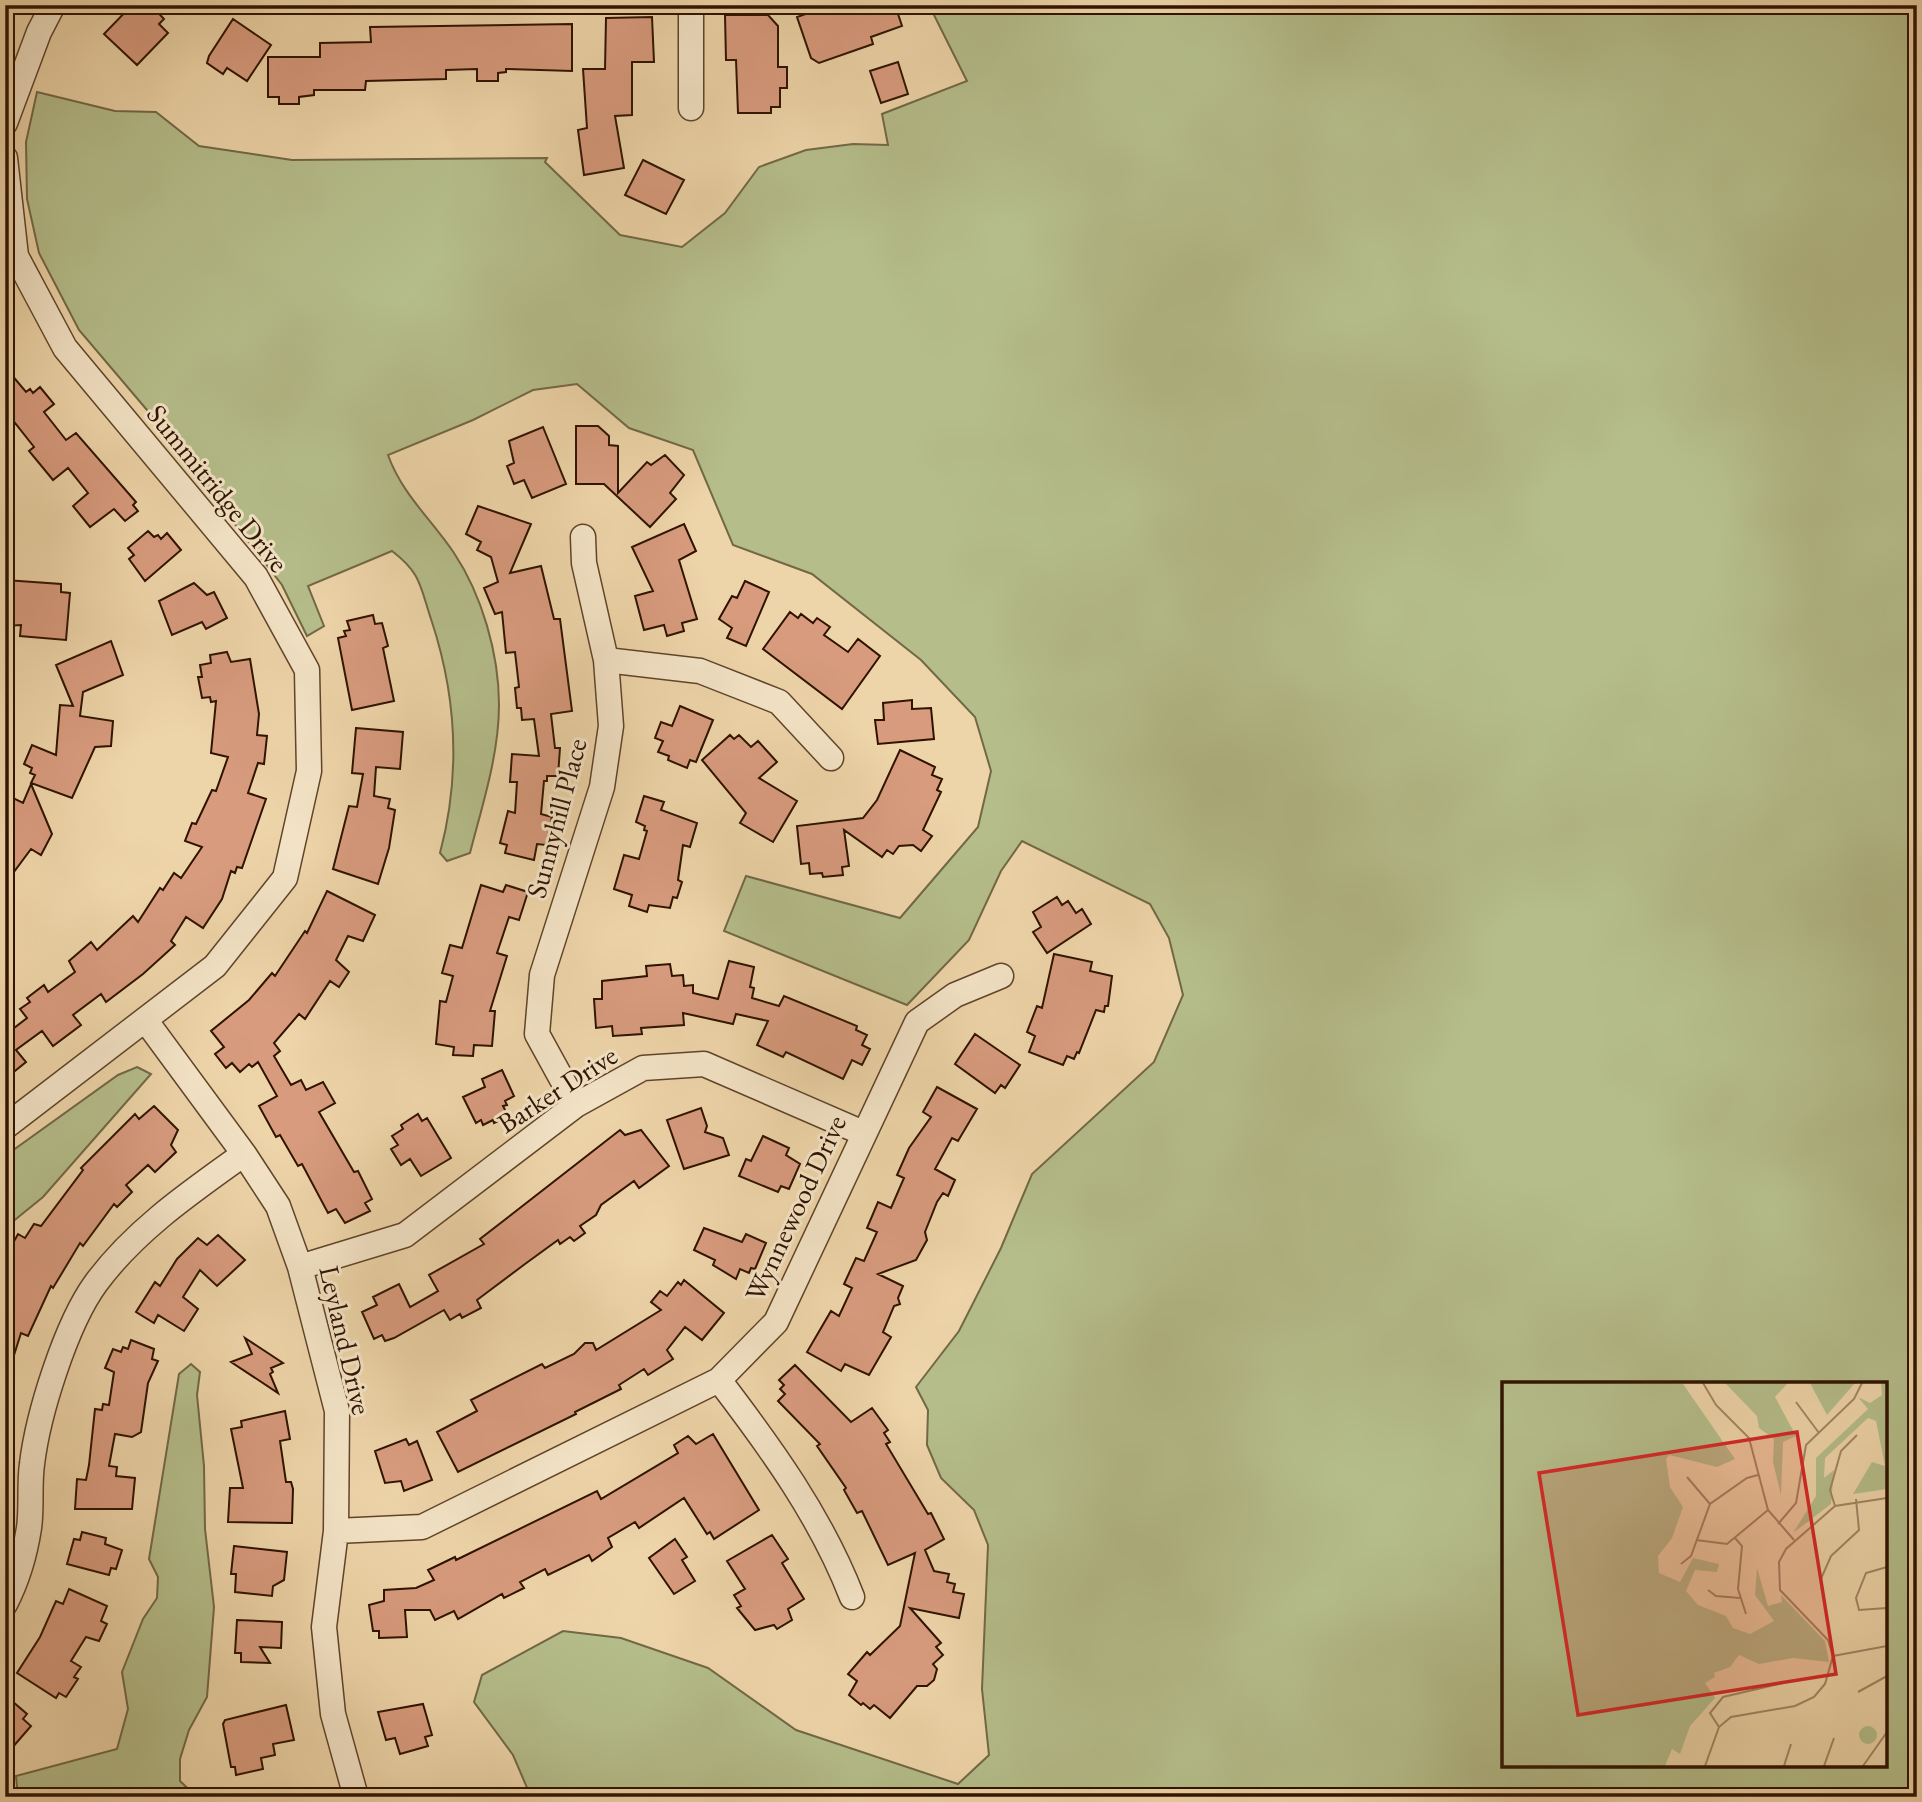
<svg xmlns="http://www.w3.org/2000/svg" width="1922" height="1802" viewBox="0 0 1922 1802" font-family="'EB Garamond',serif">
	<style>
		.green { fill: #b5be8b; stroke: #726846; stroke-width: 2; fill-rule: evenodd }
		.building { fill: #d89b7e; stroke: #2f1300; stroke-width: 2 }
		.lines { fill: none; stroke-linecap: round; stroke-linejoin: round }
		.minor-casing { stroke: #5f442a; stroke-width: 27 }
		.minor { stroke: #f4e4c7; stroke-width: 24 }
		.labels { text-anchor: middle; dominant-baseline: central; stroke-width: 6; stroke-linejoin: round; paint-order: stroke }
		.street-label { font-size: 28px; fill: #2f1300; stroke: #f4e4c7 }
		.inset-road { fill: none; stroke: #a28765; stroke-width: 2 }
		.view { fill: #d62828; fill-opacity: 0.15; stroke: #d62828; stroke-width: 3.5 }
		.inset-edge { fill: none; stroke: #2f1300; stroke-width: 3.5 }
	</style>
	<rect width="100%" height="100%" fill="#eed5a9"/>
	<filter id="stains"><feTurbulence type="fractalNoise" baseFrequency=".00286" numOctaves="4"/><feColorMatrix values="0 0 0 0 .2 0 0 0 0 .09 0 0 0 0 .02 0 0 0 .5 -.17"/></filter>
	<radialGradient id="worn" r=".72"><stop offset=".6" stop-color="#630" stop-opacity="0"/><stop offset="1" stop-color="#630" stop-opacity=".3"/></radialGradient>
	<path class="green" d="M929 5H1917V1797H531L513 1755 474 1702 482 1675 563 1631 621 1638 708 1668 796 1730 958 1784 989 1755 982 1689 988 1545 974 1510 941 1478 927 1445 928 1410 916 1387 959 1331 1001 1248 1032 1174 1154 1062 1183 995 1169 938 1150 904 1022 841 1001 871 969 940 907 1005 724 931 746 876 900 918 978 827 991 771 975 717 921 660 812 574 733 545 693 450 629 428 577 384 533 390 473 420 388 455C402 494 431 519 454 553 482 595 499 654 499 705 499 755 482 806 470 853L447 861 440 853C461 774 457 697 431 619 420 586 421 573 392 551L308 586 324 626 307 636 282 585 147 410 79 330 39 253 27 199 26 142 37 92 115 111 156 112 199 146 292 160 547 158 545 162 620 235 682 247 725 213 759 167 806 150 853 144 888 145 882 114 967 81ZM1504 1384H1885V1765H1504Z
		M137 1067 151 1074 43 1197 5 1228V1156L118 1075Z
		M191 1364 200 1372 197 1395 204 1466 205 1529 214 1607 207 1697 189 1730 180 1759V1781L197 1797H18L16 1776 117 1749 128 1709 122 1672 143 1619 157 1598 158 1577 149 1559 179 1374Z"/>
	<path class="building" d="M132 5H151L164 19 159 24 168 33 137 65 104 34Z
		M831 5H895L902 26 871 37 873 44 819 63 811 58 797 17Z
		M725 15H768L778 26V67H787V88H780V107H771V113H738L736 60H726Z
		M652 17 654 62H632V115L615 116 624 168 584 175 578 130 587 128 583 69H605L606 18Z
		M233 19 271 45 247 81 227 68 223 74 207 63 209 56Z
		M572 24V71L506 69V72L498 73V81H477V69L446 70V79L366 81 365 90H314V95L299 97V104H279V97H268V57H320V43L371 42 370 27Z
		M898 62 908 94 881 103 870 71Z
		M643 160 684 180 666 214 625 195Z
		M5 367 26 392 30 389 33 393 40 387 54 404 44 412 66 440 76 433 136 502 133 505 138 511 125 521 114 509 90 527 73 506 88 493 68 468 53 480 29 451 34 447 15 423 5 431Z
		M576 426H598L609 436V445L618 446V493L647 462 651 465 665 455 684 475 670 493 676 499 650 527 604 484H576Z
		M543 427 566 484 532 498 524 480 514 484 507 466 514 463 509 441Z
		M478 506 531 524 510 573 541 566 554 619H560L572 711 551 714 555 748H560L558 776H547V781H544L541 814 552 817 546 845 537 844 534 860 505 853 507 845 500 843 508 811 515 813 517 782H510L512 754 539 756 534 719 522 720 521 708H517L515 688 519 687 515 652 506 653 502 612 495 614 484 588 498 582 491 557 477 550 481 542 466 534Z
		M684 524 696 551 679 560 697 619 682 623 684 631 667 636 664 625 644 630 635 596 653 591 632 547Z
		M148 531 154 537 158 535 161 539 167 533 181 550 145 581 129 559 134 555 128 548Z
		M5 580 61 584V592L70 593 66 640 20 636 21 625 5 626Z
		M745 581 769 592 746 646 727 638 732 628 719 619 732 596 737 598Z
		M194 583 207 595 214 592 227 618 206 629 202 622 172 635 159 601Z
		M790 612 798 618 801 614 813 623 817 618 830 627 824 635 848 652 858 639 880 656 842 709 763 649Z
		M373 615 375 624 382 623 388 646 383 648 394 701 352 710 338 638 346 636 344 631 350 630 347 621Z
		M111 641 123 675 83 692 80 716 113 721 111 746 95 747 72 798 31 783 35 775 30 773 32 768 24 764 32 745 56 755 60 705 73 706 56 665Z
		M227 652 231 662 250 659 259 714 257 735 267 736 264 764 258 763 248 793 266 799 242 868 237 867 235 873 231 871 222 899 203 928 186 917 171 941 175 945 143 974 106 1002 101 994 73 1015 81 1025 53 1046 42 1031 16 1050 26 1062 5 1079V1035L27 1018 20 1009 30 1002 27 998 44 985 48 992 75 972 69 961 91 942 97 950 133 916 138 922 160 888 163 890 174 873 181 878 202 847 185 841 192 823 196 824 212 790 216 791 228 757 211 753 216 701 211 702 210 697 202 698 198 677H202L200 665 211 663 210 655Z
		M912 700V709L931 708 934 739 878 744 875 720H884L883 703Z
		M680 706 713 720 696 762 690 760 687 768 668 760 669 756 658 752 663 741 655 738 661 722 672 726Z
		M356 728 403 732 400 769 376 767 374 796 390 799 388 808 395 810 389 848 378 884 333 869 349 806 357 807 363 774 352 773Z
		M730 735 734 739 739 735 751 747 758 741 777 762 759 778 797 801 773 842 740 823 746 813 702 760Z
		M900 750 935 767 932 775 942 779 937 790 941 792 923 830 932 836 921 851 913 845 899 846 893 854 887 850 882 857 844 830 849 866 842 867 843 875 823 877 822 873 810 874 809 863 801 864 797 826 863 818 877 800Z
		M31 784 52 834 41 855 31 849 5 884V794L23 803Z
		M644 796 664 802 661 810 697 823 690 847 683 845 678 880 682 882 677 898 673 897 670 908 649 905 647 912 629 906 632 895 614 889 624 855 639 859 647 831 644 830 645 826 636 822Z
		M481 885 503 892 506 885 528 892 519 920 509 917 497 953 507 956 490 1011H495L492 1046 474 1045 473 1056 453 1055 454 1047 436 1044 440 1001 446 1002 453 976 442 973 450 945 462 948Z
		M327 891 375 915 363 941 348 936 336 960 349 972 339 987 330 981 305 1019 299 1014 274 1043 280 1051 274 1056 291 1085 301 1080 306 1090 323 1082 335 1103 319 1112 354 1172 358 1171 372 1199 365 1203 370 1211 345 1223 336 1209 328 1213 302 1164 298 1166 280 1135 276 1137 259 1106 277 1096 258 1062 252 1067 249 1064 240 1072 232 1063 226 1068 215 1054 224 1047 211 1031 249 1000 272 973 275 976 305 931 307 933Z
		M1057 897 1062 905 1068 901 1076 913 1082 909 1091 924 1047 953 1033 932 1041 927 1033 912Z
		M1054 954 1092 962 1090 971 1112 976 1108 1006H1105L1104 1012 1096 1010 1079 1053 1077 1052 1074 1059 1067 1056 1063 1065 1029 1052 1035 1036 1027 1032 1037 1006 1042 1008Z
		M729 961 754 967 750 987 754 988 752 998 779 1006 784 996 857 1026 856 1030 867 1035 862 1045 870 1049 862 1065 852 1060 843 1079 786 1052 783 1057 757 1045 768 1021 736 1014 733 1024 683 1013 684 1025 641 1028 642 1034 613 1036 612 1026 596 1028 594 999H602V981L647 976 646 966 670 964 672 976 683 975 684 986 693 985V993L718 999Z
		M975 1034 1020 1065 1005 1088 1001 1085 995 1093 955 1064Z
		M502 1070 514 1096 505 1101 507 1105 503 1106 508 1116 494 1123 493 1120 483 1125 481 1120 476 1123 463 1097 485 1087 482 1079Z
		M937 1087 977 1109 958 1141 952 1138 935 1169 955 1180 948 1196 943 1193 937 1202 925 1232 927 1240 916 1260 878 1274 903 1286 898 1298 900 1304 894 1306 883 1332 891 1337 869 1375 845 1364 841 1371 807 1352 831 1311 839 1316 852 1288 844 1284 856 1258 864 1261 877 1232 867 1228 878 1202 891 1208 904 1178 897 1175 909 1148 931 1117 923 1112Z
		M154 1106 178 1130 171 1145 176 1152 155 1172 148 1165 126 1185 132 1192 117 1207 114 1204 83 1246 80 1243 53 1288 51 1286 28 1336 21 1333 9 1371H5V1242L12 1245 18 1234 25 1238 34 1224 41 1226 83 1170 81 1168 135 1114 139 1119Z
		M701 1108 707 1126 705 1132 723 1138 729 1155 684 1169 667 1120Z
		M418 1114 422 1121 427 1118 451 1158 421 1176 410 1159 401 1165 391 1149 398 1145 392 1136 403 1129 401 1125Z
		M620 1130 625 1135 641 1130 669 1166 639 1188 634 1181 601 1205 596 1215 580 1226 585 1233 574 1241 570 1237 560 1244 558 1240 525 1264 477 1300 481 1308 462 1318 460 1314 450 1320 444 1310 394 1338 385 1341 382 1335 374 1339 362 1312 377 1305 373 1297 399 1284 410 1307 438 1291 429 1275 484 1244 480 1239Z
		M763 1136 789 1148 786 1155 800 1164 789 1189 781 1186 778 1192 739 1176 746 1159 751 1161Z
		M704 1228 742 1242 746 1234 766 1243 755 1269 751 1268 749 1273 740 1269 736 1279 713 1265 715 1260 694 1250Z
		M218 1235 245 1260 217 1286 200 1270 183 1297 198 1309 184 1331 158 1315 154 1323 136 1312 155 1282 160 1286 177 1259 198 1238 207 1245Z
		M684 1280 724 1313 702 1340 685 1327 667 1350 673 1359 648 1375 644 1369 619 1385 621 1389 575 1412 576 1414 458 1472 437 1432 477 1411 471 1400 542 1364 545 1368 574 1354 585 1343H593L596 1350 661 1310 651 1302 660 1291 667 1296 678 1282 681 1285Z
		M245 1338 283 1363 271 1368 273 1372 270 1374 278 1393 231 1362 252 1354Z
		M131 1340 154 1349 152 1359 158 1361 148 1383 141 1432 132 1437 115 1434 109 1466 117 1467 116 1476 135 1478 132 1509H75L77 1479 86 1480 89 1465 95 1409 102 1410 103 1404 109 1405 114 1372 105 1368 113 1349 121 1352 123 1347 128 1349Z
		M795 1365 851 1422 872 1408 888 1430 884 1433 890 1442 886 1444 928 1514 931 1513 944 1539 925 1550 934 1571 949 1574 947 1582 955 1584 953 1592 964 1594 959 1618 910 1608 941 1643 936 1647 943 1655 933 1664 937 1669 934 1680 927 1686H917L890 1718 874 1705 870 1709 863 1703 861 1705 849 1695 857 1681 848 1674 867 1652 870 1655 900 1626 915 1553 888 1565 862 1511 857 1513 844 1490 846 1488 817 1446 820 1444 778 1401 785 1394 780 1389 784 1385 779 1380Z
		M285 1411 290 1439 280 1441 286 1482H291L293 1489 292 1523 228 1522 230 1488H243L231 1429 242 1427 241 1421Z
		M713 1434 759 1510 714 1539 710 1532 707 1534 684 1498 639 1528 635 1522 608 1538 612 1547 592 1561 589 1555 548 1575 545 1569 520 1582 524 1588 504 1598 502 1594 458 1619 454 1611 435 1620 430 1610H405L407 1637 379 1638V1631H373L369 1605 384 1601V1590L416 1588 434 1580 428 1570 455 1557 456 1560 597 1491 601 1499 678 1453 674 1445 688 1436 696 1444Z
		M406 1439 409 1445 417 1441 432 1480 404 1491 401 1481 385 1483 375 1451Z
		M82 1532 106 1538 105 1544 122 1550 116 1569 111 1568 109 1575 67 1564 74 1539 80 1540Z
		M772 1535 788 1559 782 1563 804 1599 788 1609 792 1620 777 1629 774 1625 755 1630 737 1608 741 1606 734 1595 745 1589 727 1561Z
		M675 1539 687 1557 682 1560 695 1581 674 1594 649 1558Z
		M234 1546 287 1552 284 1580 273 1586 272 1596 235 1592 236 1574H231Z
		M69 1589 107 1606 101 1621 107 1624 99 1641 86 1637 71 1661 81 1667 74 1677 78 1679 66 1697 59 1693 56 1698 17 1673 40 1637 56 1601 63 1604Z
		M237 1620 282 1622 281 1648 260 1647 270 1663 241 1662V1653H235Z
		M5 1695 27 1714 23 1719 31 1726 5 1756Z
		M423 1704 432 1735 425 1737 428 1746 400 1754 395 1738 386 1740 378 1712Z
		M286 1705 294 1740 273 1744 275 1755 261 1758 263 1769 236 1775 235 1767H231L223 1724 225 1720Z"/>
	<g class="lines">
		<g class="minor-casing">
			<path id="minor" d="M691 5V108
				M5 123 39 32 53 5
				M5 158 16 256 65 348 256 577 307 670 309 771 285 878 215 966 5 1127
				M606 660 700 671 779 702 831 758
				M146 1021 244 1154 278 1206 300 1267 337 1411 336 1531 324 1627 333 1714 356 1797
				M576 1105 537 1034 542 975 602 787 611 726 606 660 584 563 583 537
				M300 1267 405 1235 576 1105 643 1068 704 1064 863 1133
				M719 1380C771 1448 821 1517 852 1597
				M336 1531 422 1527 719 1380 776 1322 917 1022 955 995 1001 976
				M5 1604C17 1581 25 1554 29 1528 32 1507 29 1485 32 1464 38 1414 66 1324 96 1283 135 1230 191 1192 244 1154"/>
		</g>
		<use href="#minor" class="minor"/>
	</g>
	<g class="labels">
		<g class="street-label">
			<text transform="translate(218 488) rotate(51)">Summitridge Drive</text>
			<text transform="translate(556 818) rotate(-75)">Sunnyhill Place</text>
			<text transform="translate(557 1089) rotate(-33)">Barker Drive</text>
			<text transform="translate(795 1208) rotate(-65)">Wynnewood Drive</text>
			<text transform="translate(346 1340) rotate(77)">Leyland Drive</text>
		</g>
	</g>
	<g transform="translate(1502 1382)">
		<rect width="385" height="385" fill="#eed5a9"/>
		<path d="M0 1 181 2 233 77 215 85 167 73 164 77 168 105 181 125 170 156 156 174 157 191 178 200 191 176 217 182 215 190 193 188 184 209 196 223 224 234 231 246 248 252 272 239 253 213 255 186 266 224 280 220 279 213 323 259 327 280 291 276 257 282 237 273 228 285 212 291 213 295 203 301 213 316 188 344 178 372 170 367 163 384H0ZM223 1H286L273 15 294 54 281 60 279 113 271 80 272 57 257 46 255 34ZM308 1H353L325 33ZM379 1H385V107L351 112 370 80 383 84 374 39 366 36 323 76 322 96 332 88 329 122 291 151 314 114V76L366 27 356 15 368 21 380 13ZM357 353a9 9 0 1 1 18 0a9 9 0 1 1-18 0Z" fill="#b5be8b"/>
		<path class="inset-road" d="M201 1 214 23 247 56 266 128 292 158M294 20 317 51M185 95 208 122M333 124 328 108 339 69 355 53M276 142 294 121 304 63 352 17 360 1M233 156 240 164 236 207 244 232M194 158 225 162 266 128M179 182 189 174 208 122 245 96 256 93M385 185 364 191 354 216 357 228 385 226M318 199 329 174 357 148 354 117M206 208 214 214 238 216M331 274 385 264M356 310 385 294M217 345 208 331 221 315 294 298M203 384 217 345 229 335 293 324 312 315 323 302 331 274 326 258 278 208 277 180 284 167 333 124 385 116M282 384 289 362M322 384 332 356M361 384 385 350"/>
		<path class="view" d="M295 50 334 292 76 333 37 91Z"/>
		<rect width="385" height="385" class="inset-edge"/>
	</g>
	<rect width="1922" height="1802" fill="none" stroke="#eed5a9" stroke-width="28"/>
	<rect x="7" y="7" width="1908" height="1788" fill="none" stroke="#2f1300" stroke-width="3.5"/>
	<rect x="14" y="14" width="1894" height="1774" fill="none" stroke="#2f1300" stroke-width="2"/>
	<rect width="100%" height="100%" filter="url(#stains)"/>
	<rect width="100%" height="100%" fill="url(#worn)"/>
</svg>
